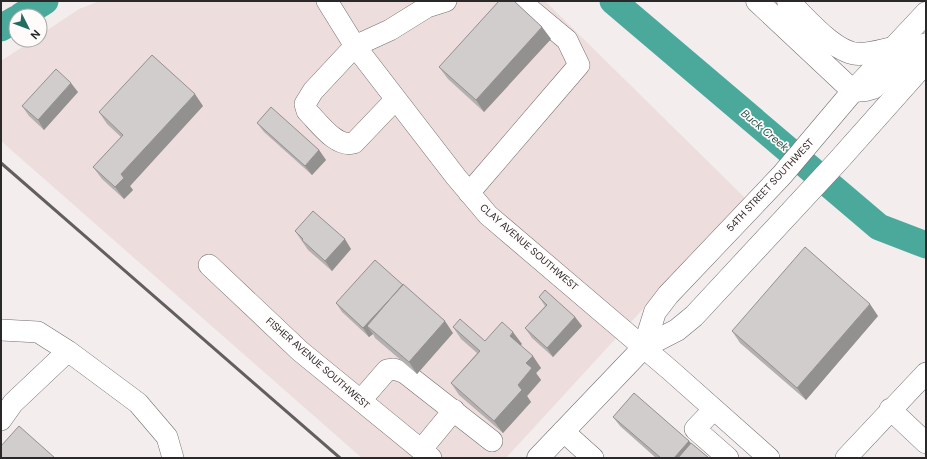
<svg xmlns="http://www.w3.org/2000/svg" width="927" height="459" viewBox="0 0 927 459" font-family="'DM Sans',sans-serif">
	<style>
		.built { fill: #eddedd }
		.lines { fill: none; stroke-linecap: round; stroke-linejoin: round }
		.river { stroke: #4aa99a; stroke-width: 27 }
		.minor-casing { stroke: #736f6e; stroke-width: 22 }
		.major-casing { stroke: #736f6e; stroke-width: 23 }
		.highway-casing { stroke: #736f6e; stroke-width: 23 }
		.minor { stroke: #fff; stroke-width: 21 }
		.major { stroke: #fff; stroke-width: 22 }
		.highway { stroke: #fff; stroke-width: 22 }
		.rail { stroke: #635f5f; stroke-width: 3 }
		.wall { fill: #b5b0b0 }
		.shaded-wall { fill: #939090 }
		.building { fill: #d2cdcd; stroke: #939090 }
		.labels { text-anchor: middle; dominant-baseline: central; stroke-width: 3.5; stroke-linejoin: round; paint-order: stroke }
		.street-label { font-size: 10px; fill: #2a2828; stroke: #fffbfb }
		.water-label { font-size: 11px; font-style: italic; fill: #27514a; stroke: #fffbfb }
	</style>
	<rect width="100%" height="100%" fill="#f3eded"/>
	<path class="built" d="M100 1H545L745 198 506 458H362L1 141V61L33 40H40V35L79 9Z"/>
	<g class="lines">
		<path class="river" d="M613 1 879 227 926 245
			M21 16 45 1
			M1 28 16 19"/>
		<g class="minor-casing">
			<path id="minor" d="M327 1 355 46 456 177 488 215 670 370 769 458
				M396 99 354 143C336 148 319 123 307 111L305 104 313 91 355 46 390 30 427 7 446 1
				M469 193 579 65 567 40 520 1
				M209 265 300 351 431 458
				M1 330 38 332 68 351 138 403 167 437 173 458
				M361 400 387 370 394 369 405 373 492 441
				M714 409 695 429 728 458
				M890 409 926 443
				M1 420 13 403 68 351
				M563 431 593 458
				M421 450 454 410
				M846 458 926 373"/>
		</g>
		<g class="major-casing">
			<path id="major" d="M644 347 655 312 668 295 782 175 853 91 926 13
				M538 458 644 347 677 330 694 316 838 161 926 62"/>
		</g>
		<g class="highway-casing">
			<path id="highway" d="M757 1 853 91 866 90 873 88 926 44
				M788 1C805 17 835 54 859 54 871 54 883 50 893 48"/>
		</g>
		<use href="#minor" class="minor"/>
		<use href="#major" class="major"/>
		<use href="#highway" class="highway"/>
		<path class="rail" d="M1 163 340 458"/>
	</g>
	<path class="wall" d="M542 27 551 39 484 112 448 79 439 67Z
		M78 92 44 130 29 116 22 106Z
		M203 106 130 186 133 190 124 199 102 179 93 167 121 137 107 124 99 112Z
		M257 123 319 150 326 160 312 175 264 132Z
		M295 231 351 249 332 271 308 250Z
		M539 297 575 317 582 326 553 357 532 338 525 328 545 306Z
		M336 303 453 333 417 374 375 338 373 334 369 337 342 312Z
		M878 316 806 400 740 343 732 331Z
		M453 327 485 341 522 344 520 345 541 368 536 373 541 380 527 396 531 402 503 433 459 395 451 383 477 353 461 339Z
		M613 417 689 441 691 443 709 458H656L620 426Z"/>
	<path class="shaded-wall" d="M542 27 551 39 484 112 476 100Z
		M71 83 78 92 44 130 38 120Z
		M195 94 203 106 130 186 133 190 124 199 115 187 121 174Z
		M319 150 326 160 312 175 305 166Z
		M345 239 351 249 332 271 325 261Z
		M403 285 367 326 373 334 369 337 363 328Z
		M870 304 878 316 806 400 797 388Z
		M575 317 582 326 553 357 547 348Z
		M445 321 453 333 417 374 409 362Z
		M513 332 522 344 518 348 510 336Z
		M533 356 541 368 536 373 541 380 527 396 531 402 503 433 494 421 518 385 526 363Z
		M689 441 696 450 689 458H674Z"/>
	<path class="building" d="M499 1H514L542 27 476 100 439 67Z
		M152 55 195 94 121 174 124 178 115 187 93 167 123 135 99 112Z
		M56 69 71 83 38 120 22 106Z
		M271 107 319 150 305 166 257 123Z
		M313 211 345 239 325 261 302 240 303 239 295 231Z
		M805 247 870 304 797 388 732 331Z
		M375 260 403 285 363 328 336 303Z
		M403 284 445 321 409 362 367 326Z
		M545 290 575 317 547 348 525 328 547 305 539 297Z
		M460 319 485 341 502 322 513 332 510 336 533 356 526 363 532 368 518 385 522 390 494 421 451 383 480 351 453 327Z
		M634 393 689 441 674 458H661L613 417Z
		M19 426 55 458H1V446Z
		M691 443 709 458H678Z"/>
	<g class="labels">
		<g class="street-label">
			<text transform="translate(770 185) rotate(-47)">54TH STREET SOUTHWEST</text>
			<text transform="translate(529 247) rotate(41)">CLAY AVENUE SOUTHWEST</text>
			<text transform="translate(318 363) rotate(41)">FISHER AVENUE SOUTHWEST</text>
		</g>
		<g class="water-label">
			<text transform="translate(765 130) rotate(40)">Buck Creek</text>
		</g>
	</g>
	<rect width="927" height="459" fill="none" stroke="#2a2828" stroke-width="4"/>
	<g transform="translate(28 28) rotate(132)"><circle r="19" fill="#fffbfb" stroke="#aaa7a7"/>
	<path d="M0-3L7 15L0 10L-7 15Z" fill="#246b60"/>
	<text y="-6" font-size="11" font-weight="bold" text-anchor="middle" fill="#2a2828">N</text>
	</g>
</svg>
